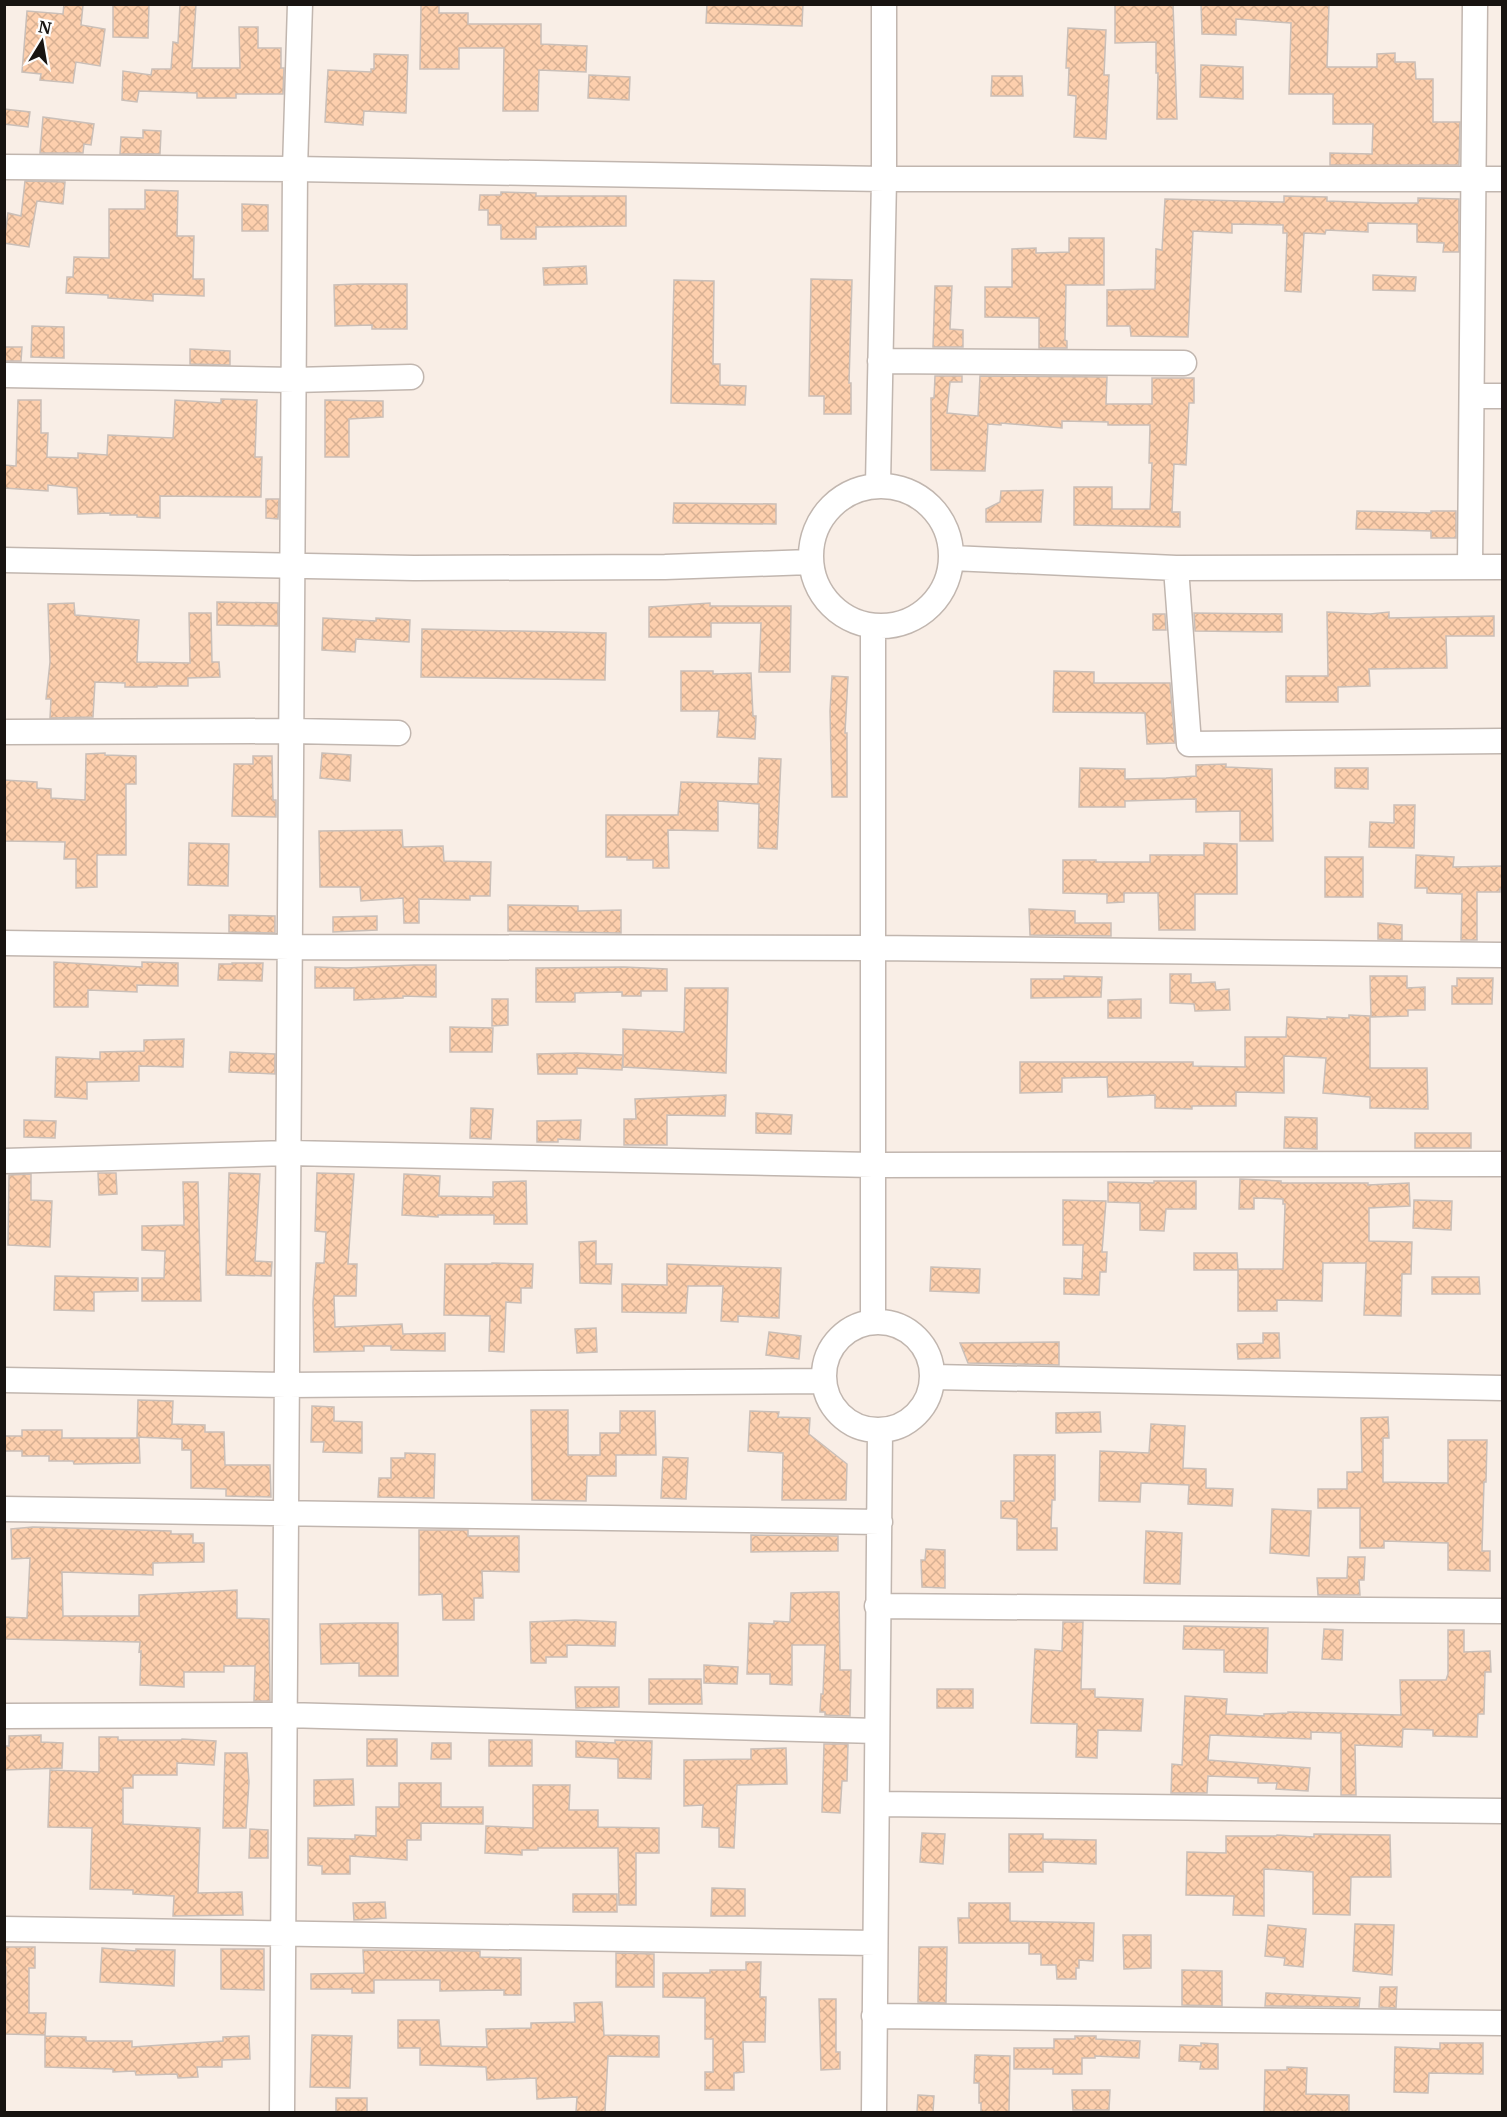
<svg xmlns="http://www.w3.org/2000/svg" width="1507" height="2117" viewBox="0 0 1507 2117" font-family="Merriweather,serif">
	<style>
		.building { fill: url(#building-cross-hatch); stroke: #cabfb8; stroke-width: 1.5 }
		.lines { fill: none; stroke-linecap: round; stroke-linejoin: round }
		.minor-casing { stroke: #c1b6af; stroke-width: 27 }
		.minor { stroke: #fff; stroke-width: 24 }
	</style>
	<defs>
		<pattern id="building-cross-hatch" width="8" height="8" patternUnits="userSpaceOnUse" patternTransform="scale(1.5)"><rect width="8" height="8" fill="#fdcfad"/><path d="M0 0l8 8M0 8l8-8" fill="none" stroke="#d8b194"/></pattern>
	</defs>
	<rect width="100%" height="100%" fill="#f9eee6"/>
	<path class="building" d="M64 4 83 5 81 25 105 29 100 66 76 62 73 83 40 80 41 74 22 72 27 11 63 14Z
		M113 4H149L148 38 113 37Z
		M180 4H196L192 68H240L239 27H258V48H281V68H284L283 94H236V98H197V93L139 91 137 102 122 100 123 71 151 75 152 69H171L173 42 178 43Z
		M421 4H439V13H468V24H541V44L587 46 586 72 539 70 538 111H503L504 48H459V69H420Z
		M707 4H803L802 26 706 23Z
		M1115 4H1173L1177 119H1157L1158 73H1156V42L1115 43Z
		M1201 4H1329L1327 67H1377V54L1395 53V62H1415L1416 79H1433V122H1460L1459 165H1330V153L1372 154 1373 124H1333V94H1289L1291 23 1236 19V35L1202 34Z
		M1068 28 1106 30 1104 75H1109L1106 139 1074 137 1076 96 1068 95 1069 68H1066Z
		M374 54 408 55 406 113 364 111 363 125 325 122 328 70 371 72V69H374Z
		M1201 65 1243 67V99L1200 97Z
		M589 75 630 77 629 100 588 98Z
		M992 76H1022L1023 96H991Z
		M4 109 30 112 28 127 4 124Z
		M43 117 94 124 91 145 84 144 83 153H40Z
		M143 130 161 131 160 154H120L121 137 143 138Z
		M25 181 65 182 63 204 37 201 29 247 4 243 8 213 21 216Z
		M145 190 178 191 177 236H194L193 279H204V296L153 294V301L108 298V295L66 293 67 277H73L74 257 109 258V209H145Z
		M501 192 536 193V196H626V226L536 227V239H501V225H488V210H479L480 195H501Z
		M1284 196 1327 197V201L1382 203H1418V198L1459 199V252H1443L1444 243 1417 242V224L1368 223V232L1326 230 1325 234 1304 233 1301 292 1285 291 1287 233H1283V225L1232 224V233L1193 231 1188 337 1131 336 1130 326H1107V290L1155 289 1156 249 1162 250 1165 199 1284 202Z
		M242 204 268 205V231H242Z
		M1069 238H1104V285H1066L1065 340 1067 341V348H1039V318L985 317V287H1012V249L1036 248V253L1069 252Z
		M586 266 587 284 544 285 543 268Z
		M1373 275 1416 277 1415 291 1373 290Z
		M811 279 852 280 849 383H851V414H824V396H809Z
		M674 280 714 281 713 364H720V385L746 386 745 405 671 403Z
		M358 284H407V329H372V325L335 326 334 285Z
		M935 286H952L950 329 963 330V347H933Z
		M32 326 64 327V358L31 357Z
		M4 347H22L21 361H4Z
		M190 349 230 351V365L190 364Z
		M935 376H962V382H950L947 413 978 416 980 376 1107 377 1106 404H1152V378H1194V403H1189L1186 465 1174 464 1172 512H1180V527L1074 525V487H1112V509H1150L1152 463H1149L1150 425H1108V422L1062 421V428L1001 423V425L988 424 985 471 931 470V398H934Z
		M221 399 257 400 255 457H262L261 497 160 496V518L137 517V515H110V513L78 514 77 488 48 485V491L4 488V465L16 466 18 400H41V433H48L47 457 78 458V453L107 455 108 435 173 438 175 400 221 403Z
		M325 400 383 401V417L349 419V457H325Z
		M1043 490 1041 522H986V509L1000 502 1001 491Z
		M266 499H279L278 519 266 518Z
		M674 503 776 504V524L673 523Z
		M1357 511 1431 513V511H1456V538H1431V531L1356 529Z
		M217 602 278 603V626L217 625Z
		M74 603 75 615 139 620 137 662 190 663 189 613H211L212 662H219L220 677 188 678V686H157V687H125V683L95 682 93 717 50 718 51 699H46L50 662 48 604Z
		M710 603V606H791L790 672H759L761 623H711V637H649V607Z
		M1327 612 1370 614 1389 612V618L1494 616V636H1446L1447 668 1369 669 1370 686 1338 687V702H1286V676H1328Z
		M1194 613 1282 614V632L1195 631Z
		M1153 614H1165L1166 630H1153Z
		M323 618 376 621V618L410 620 409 642 356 639 355 652 322 650Z
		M422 629 606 633 605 680 421 677Z
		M681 671H713V674L751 673 753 716H756L755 739 717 737 719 711H681Z
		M1054 671 1094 672V683H1170L1175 743 1147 744 1145 713 1053 712Z
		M832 676 848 677 845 733H847V797H832L830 711Z
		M105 753V755L136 756V784H126V855H97V887L76 888V859H64L65 842 4 841V780L37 782V788L51 789V798L85 800 86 754Z
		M322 753 351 755 350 781 320 778Z
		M253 756H272L273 800H276V817L232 816 234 764H253Z
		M759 758 781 759 777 849 758 848 759 804 718 801V831L668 830 669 868H653V860H627V857H606V815H678L681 782 758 784Z
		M1226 764V767L1272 769 1273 841H1240V811L1196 812V799L1125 801V807H1079L1080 768 1125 769V779L1166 778 1196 776V765Z
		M1335 768H1368V789L1335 788Z
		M1394 805H1415L1414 848 1369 847 1370 822 1394 823Z
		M402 830 403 847 443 846 444 861 491 862 490 896H470V900L419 899V923H404L403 898 361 901 360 887H320L319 831Z
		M189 843 229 844 228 886 188 885Z
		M1204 843 1237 844V894H1195V930H1159L1158 893H1124V902L1107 903V894L1063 893V860H1096V862H1150V855H1204Z
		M1416 855 1454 857 1453 867 1503 866V889H1500V892H1477V940H1461L1462 894 1427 893V888H1415Z
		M1325 857H1363V897H1325Z
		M508 905 578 906V911L621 910V933L508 931Z
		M1029 909 1075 911V923H1111V936L1030 935Z
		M229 915 275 916V933L229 932Z
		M377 916V930L333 932V917Z
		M1378 923 1402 925V940L1378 939Z
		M54 962 142 967V962L178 963V986L137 985V992L88 990V1007H54Z
		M232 963H263L262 981 218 980 219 964H232Z
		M414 965H436V997L403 996V998L354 1000V988H315V967L346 968Z
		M624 967 667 969V991H641V996H622V992L575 993V1002H536V968Z
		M1170 974H1191V983L1215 982 1216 990 1229 989 1230 1010 1195 1011 1194 1004 1170 1003Z
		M1064 976 1102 977 1101 997 1031 998V979H1064Z
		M1370 976H1407V988L1425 987V1010H1408V1016L1371 1017Z
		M1457 978H1493L1492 1004H1452V986H1457Z
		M685 988H728L726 1073 623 1067V1029L684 1032Z
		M492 999H508V1025L492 1026Z
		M1141 999V1018H1108V1000Z
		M1349 1015 1370 1016V1068H1427L1428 1109 1370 1108V1097L1323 1093 1326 1058 1284 1056V1093L1236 1092V1106H1192V1109L1155 1108V1095L1108 1097 1107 1077 1062 1078V1092L1020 1093V1062H1193V1066L1245 1067V1037H1286L1287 1017 1327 1019V1017L1349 1018Z
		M450 1027 493 1028 492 1052H450Z
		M184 1039 183 1067 139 1066V1081L87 1082V1099L55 1097 56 1057 100 1059V1052L144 1051V1040Z
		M230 1052 275 1054V1074L229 1072Z
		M577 1053 623 1055 622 1070 577 1068V1074H538L537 1054Z
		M726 1095 725 1116 667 1115V1145H624V1119H636L635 1099Z
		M471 1108 493 1109 491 1139 470 1138Z
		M756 1113 792 1115 791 1134 756 1133Z
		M1285 1117 1317 1118V1149L1284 1148Z
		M24 1120 56 1121 55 1138 24 1137Z
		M581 1120 580 1140 558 1139V1142H537V1121Z
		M1415 1133H1471V1148H1415Z
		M98 1173H116L117 1194 99 1195Z
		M229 1173 260 1174 255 1261 272 1262 271 1276 226 1275Z
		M317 1173 354 1174 348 1264H357L356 1296H334L335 1327 402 1324 403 1334 445 1333V1351L391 1350V1346H364V1351L314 1352 313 1303 316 1263H324L326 1232 315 1231Z
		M31 1174V1200L52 1201 50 1247 8 1245 9 1175Z
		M404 1174 440 1176 439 1196 493 1197V1182L526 1181 527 1224H494V1215H438V1217L402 1215Z
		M1240 1179 1281 1181V1183H1368V1185L1409 1183 1410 1206 1369 1208V1241L1412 1242 1411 1274H1402L1401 1316 1364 1315 1366 1263H1323L1322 1301 1277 1300V1311H1238V1269H1283L1285 1204H1283V1199L1254 1198V1209H1239Z
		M1154 1181H1196V1209H1166L1164 1231 1140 1230V1203L1108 1202V1182L1154 1183Z
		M183 1182H198L201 1301H142V1278H164L165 1251 142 1250V1226L184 1225Z
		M1063 1200 1106 1201 1102 1252H1107L1106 1272H1100L1099 1295 1064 1294V1278L1082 1279 1083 1247V1245H1063Z
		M1414 1200 1452 1201 1451 1230 1413 1228Z
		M596 1241V1264H612L611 1284 580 1283 579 1242Z
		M1194 1253H1237L1238 1270H1194Z
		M492 1263 533 1264 532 1288H521V1303L506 1302 504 1352 489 1351 490 1316 444 1315 445 1264H492Z
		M667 1264 781 1268 779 1318 738 1316V1322L721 1321 723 1286H688L686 1313 622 1312V1284L667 1285Z
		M931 1267 980 1269 979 1293 930 1291Z
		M55 1276 138 1278V1291L94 1292V1311L54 1310Z
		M1432 1277H1479L1480 1294H1432Z
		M596 1328 597 1352 577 1353 575 1329Z
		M769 1332 801 1336 799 1359 766 1355Z
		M1263 1333H1279L1280 1358 1238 1359 1237 1344 1263 1343Z
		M1059 1342V1365L968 1363 960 1343Z
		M138 1400 173 1401 172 1424 205 1425V1432H224L225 1465H270L271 1497 226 1496V1489L191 1488V1450H182V1439L137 1437Z
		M312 1406 334 1407V1421L362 1422V1453L323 1452 324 1442H311Z
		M531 1410H568V1455H600V1433H620V1411H655L656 1455H616V1476H587L586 1501 532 1500Z
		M750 1411 779 1412 778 1417 810 1418 809 1434 847 1464 846 1500H782L783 1453 748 1451Z
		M1100 1412 1101 1432 1056 1433V1413Z
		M1388 1417 1389 1438H1383V1482L1448 1483V1440H1487L1486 1482H1484L1482 1551H1490V1571L1448 1570V1543L1384 1541V1548H1360V1508H1318V1489H1347V1472H1362L1361 1418Z
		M1151 1424 1185 1426 1183 1468 1206 1469V1488L1233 1489 1232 1506 1188 1504 1189 1485 1141 1483 1140 1502 1099 1501 1100 1451 1149 1453Z
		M22 1430H62V1438H139L140 1463 74 1464 73 1461H49V1456H22V1451H4V1436H22Z
		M405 1453 435 1454 434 1498 378 1497 379 1478H391V1458H405Z
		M1014 1455H1055V1500H1052L1051 1528H1057V1550H1017V1519L1001 1518V1501H1014Z
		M663 1457 688 1458 686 1499 661 1498Z
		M1272 1509 1311 1511 1309 1556 1270 1553Z
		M33 1527 171 1531V1534H193V1543H204V1562L153 1563V1575L62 1572 63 1616H139V1595L237 1590V1618L269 1619 270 1701H254L255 1666H224V1672H184V1687L140 1685 141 1651 139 1652 140 1642 4 1639V1617L27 1618 30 1558 12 1559 11 1529Z
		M419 1530H468V1536H519V1572L482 1571 483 1598H474V1620H443L442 1594 419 1595Z
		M1146 1531 1182 1533 1180 1584 1144 1583Z
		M751 1535 838 1536V1551L751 1552Z
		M926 1549 945 1550V1588L922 1587 921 1560H925Z
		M1348 1557H1365L1364 1580H1359L1360 1595H1318L1317 1578H1347Z
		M823 1592H839L840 1670H851L850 1716 825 1715V1712H820L821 1694H823L825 1645H792V1685L770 1684V1674H747L749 1623 774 1624V1621L790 1622 791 1593Z
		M575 1620 616 1622 615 1646 567 1645V1657H546V1663H531L530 1622Z
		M1063 1622H1083L1081 1689H1095V1697L1143 1699 1141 1731 1098 1730 1097 1758 1076 1757 1077 1724 1031 1723 1035 1649 1062 1651Z
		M359 1623H398V1676H359V1663L321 1664 320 1624Z
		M1184 1626 1268 1628 1267 1673 1224 1672V1650L1183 1649Z
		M1324 1629 1343 1630 1342 1660 1322 1659Z
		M1448 1630H1464V1652L1490 1651 1491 1672H1485L1484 1714H1478L1477 1737 1433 1736V1730L1403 1729 1402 1747 1355 1745 1356 1795H1341V1733L1311 1732V1739L1210 1735 1208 1760 1310 1768 1308 1791 1276 1789 1277 1783H1258V1778L1208 1776 1207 1793H1171L1172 1764 1182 1765 1185 1696 1227 1699 1226 1714 1264 1716V1714L1288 1713V1712L1401 1715 1400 1680H1446L1448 1674Z
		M704 1665 738 1667 737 1684 704 1683Z
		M649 1679H701L702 1704H649Z
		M575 1687H619V1707L576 1708Z
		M937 1689H973V1708H937Z
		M41 1735V1742L63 1743 62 1768 4 1770V1746H9V1736Z
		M99 1737H118V1740H181L182 1739 216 1741 214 1765 177 1763V1775H133V1788H123V1824L200 1828 198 1893 242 1892 243 1915 173 1916 174 1896 133 1894V1890L90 1889 92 1828 48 1827 50 1770 99 1772Z
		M367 1739H397V1766H367Z
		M489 1740H532V1766H489Z
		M615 1740 652 1741 651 1779 618 1778V1759L576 1757V1741L615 1743Z
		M432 1743H451V1759H431Z
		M824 1744H848L847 1781H842L840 1813 822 1812Z
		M786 1748 787 1784 737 1785 734 1848 719 1847V1828L702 1827 703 1805 684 1806V1760L751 1759V1749Z
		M225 1753H247L249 1782 246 1828H223Z
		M353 1779 354 1805 314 1806V1780Z
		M399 1783H441V1807H483V1824L421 1823V1840H407V1860L350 1856V1874H322V1866L308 1865V1838L355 1839V1835L376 1836V1807H399Z
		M533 1785H570L569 1810H598V1827L659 1828V1853H636V1905H619L618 1848H538V1850H522V1855L485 1853 486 1826 533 1828Z
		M250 1829 268 1830V1858H249Z
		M922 1833 945 1834 943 1864 920 1862Z
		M1009 1834H1043V1839L1096 1840V1864L1043 1862V1872H1009Z
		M1314 1834 1390 1835 1391 1877H1351L1350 1915 1313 1914V1872L1264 1869V1916L1233 1915 1234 1896 1186 1895 1187 1852 1226 1853V1836H1276L1277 1835 1314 1837Z
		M712 1888 745 1889V1916H711Z
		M573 1894H617V1912H573Z
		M385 1902 386 1918 354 1920 353 1903Z
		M969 1903H1010V1921L1094 1923 1093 1961 1079 1960V1968H1076V1979H1057L1056 1965H1041V1954H1029V1943H959L958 1918H969Z
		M1355 1924 1394 1925 1392 1975 1353 1971Z
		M1268 1925 1306 1929 1303 1967 1284 1965 1285 1958 1265 1956Z
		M1123 1935H1151V1968L1124 1969Z
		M4 1947H35V1968H29V2013H46L45 2035 5 2034 6 1967H4Z
		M919 1947H947L946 2003 918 2002Z
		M102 1948 136 1951V1949L175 1950 174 1986 100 1982Z
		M221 1949H264V1990L221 1989Z
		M363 1950 480 1951V1957L521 1958V1995H504V1990L440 1991V1980H374V1993H352V1989H311V1974L364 1973Z
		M616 1953 654 1954V1987H616Z
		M746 1962H761L760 1997H766L765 2042H743L744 2072 734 2073V2090H705V2072H713V2039H705V1998L663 1997V1973H710V1970H746Z
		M1182 1970 1222 1971V2006L1182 2005Z
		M1380 1987H1397L1396 2008 1379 2007Z
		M1266 1993 1360 1998 1359 2007 1265 2006Z
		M819 1999H836V2052H840V2069L821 2070Z
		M602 2002 604 2035 659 2036V2057L608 2056 605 2112H576L577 2097 537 2099 536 2078 487 2080 486 2067 420 2065V2048H398V2020H439L441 2046 487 2047 486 2029 531 2028V2023L575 2022 574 2003Z
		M312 2035 352 2036 350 2088 310 2087Z
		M45 2036 86 2037V2041H132V2047L223 2041V2037L249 2036 250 2059 222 2060V2067H197L198 2077 178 2078 177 2074 136 2075 135 2071 113 2072V2069L45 2067Z
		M1075 2036H1096V2039L1140 2041 1139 2058 1095 2056V2058H1082V2074H1053V2069H1014V2048H1054V2039H1075Z
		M1201 2043 1218 2044V2069H1200L1201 2062 1179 2061 1180 2045 1201 2046Z
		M1440 2043H1483V2074L1429 2073 1428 2093 1394 2092 1395 2047 1440 2049Z
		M975 2055 1010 2056 1009 2112H981V2103H979V2083H974Z
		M1287 2067 1307 2068 1306 2094 1349 2095V2112H1264L1265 2070H1287Z
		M1072 2090H1110L1109 2110H1073Z
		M918 2095 934 2096 933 2112H917Z
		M336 2098H367V2112H336Z"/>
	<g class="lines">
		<g class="minor-casing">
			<path id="minor" d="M4 167 295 169 884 179H1502
				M880 361 1184 363
				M4 375 294 380 411 377
				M1472 396H1502
				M878 485 884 179V4
				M811 556a70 70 0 1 1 140 0a70 70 0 1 1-140 0Z
				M952 558 1176 568 1502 567
				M4 560 414 568 665 567 810 562
				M1470 566 1475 4
				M1176 568 1189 744 1502 741
				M873 627V1322
				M4 732 291 731 398 733
				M4 943 290 947 873 948 1502 955
				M4 1161 289 1153 873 1165 1502 1164
				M824 1376a54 54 0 1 1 108 0a54 54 0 1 1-108 0Z
				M933 1377 1502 1388
				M4 1380 287 1385 824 1381
				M4 1509 880 1522
				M877 1606 1502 1611
				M4 1716 285 1715 877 1731
				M877 1804 1502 1811
				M4 1929 875 1943
				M874 2016 1502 2023
				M282 2112 295 169 300 4
				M874 2112 880 1430"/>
		</g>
		<use href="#minor" class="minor"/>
	</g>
	<rect width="1507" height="2117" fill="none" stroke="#181411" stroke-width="12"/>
	<g transform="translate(42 42) rotate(11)" stroke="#fdfdfd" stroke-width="4.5" paint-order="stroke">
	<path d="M0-4.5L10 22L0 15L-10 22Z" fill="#181411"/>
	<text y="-9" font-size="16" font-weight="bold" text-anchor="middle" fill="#181411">N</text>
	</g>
</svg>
